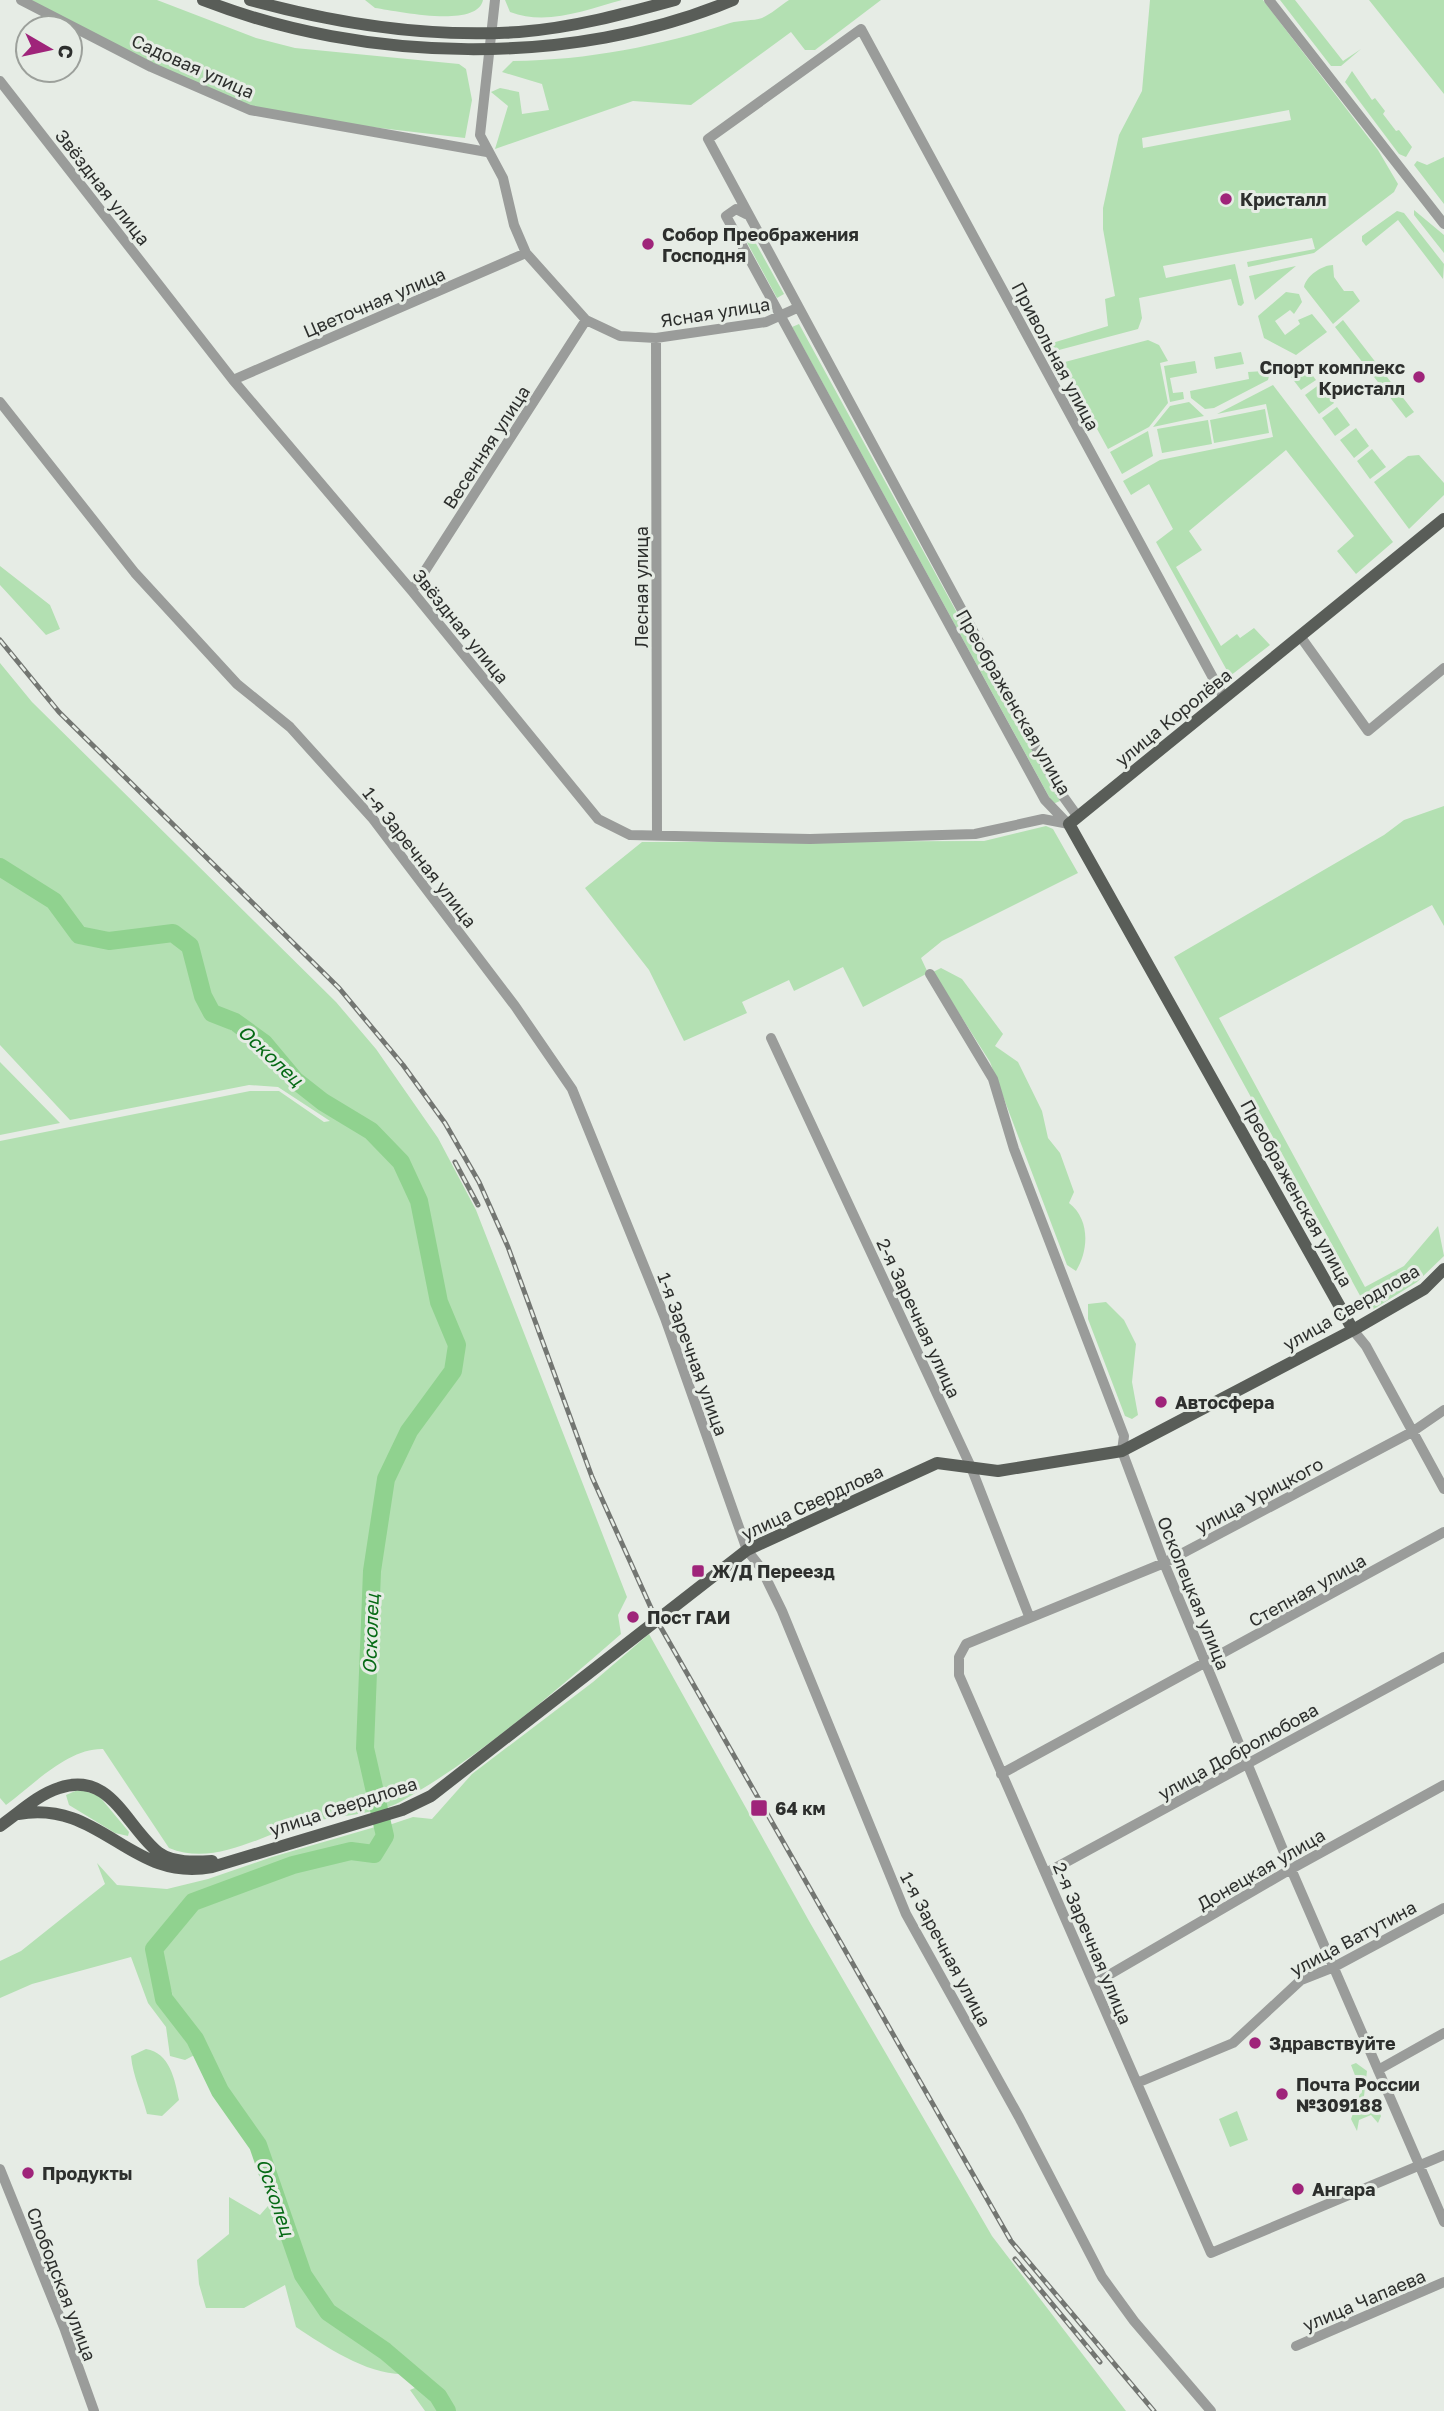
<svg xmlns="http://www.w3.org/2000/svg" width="1444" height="2411" viewBox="0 0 1444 2411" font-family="'Golos Text',sans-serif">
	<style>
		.green { fill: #b3e0b2; fill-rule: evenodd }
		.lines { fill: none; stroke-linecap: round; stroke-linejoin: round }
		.river { stroke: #90d28f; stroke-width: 18 }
		.minor { stroke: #9a9c9a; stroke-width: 10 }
		.major { stroke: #595d58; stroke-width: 12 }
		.rail-casing { stroke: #737672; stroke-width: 5 }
		.rail { stroke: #e6ece5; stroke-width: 2.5; stroke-dasharray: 8; stroke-linecap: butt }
		.poi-dot { fill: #9f247a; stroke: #e6ece5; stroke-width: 2.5 }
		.labels { text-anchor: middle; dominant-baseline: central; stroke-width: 6; stroke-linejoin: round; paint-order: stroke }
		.street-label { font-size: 18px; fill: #2d2f2d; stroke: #e6ece5 }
		.poi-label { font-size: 18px; font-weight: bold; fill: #2d2f2d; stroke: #e6ece5; text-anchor: start }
		.water-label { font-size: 19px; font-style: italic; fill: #066a15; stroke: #e6ece5 }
	</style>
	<rect width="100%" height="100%" fill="#e6ece5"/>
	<path class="green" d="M22 0H157L256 38 295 48 459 64 466 69 472 100 465 138 303 119 243 107Z
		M365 0H483C477 29 397 11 375 8Z
		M505 0H622C585 10 547 26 510 12Z
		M789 0H881L815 50H805L791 32 691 105 633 101 495 149 508 106 491 92 500 88 519 92 522 114 549 110 542 84 502 72 513 61C588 60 660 46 730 23 740 20 753 21 762 18 771 14 780 6 789 0Z
		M1150 0H1263L1378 150 1398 184 1394 192 1314 253 1248 267 1247 262 1315 249 1312 238 1163 266 1166 278 1235 264 1244 303 1241 306 1238 305 1231 279 1139 298 1142 318 1138 329 1059 350 1049 344 1108 326 1105 299 1115 296 1103 229V208L1119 135 1142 91ZM1289 110 1291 120 1143 148 1142 138Z
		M1280 0H1295L1343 61 1361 49 1341 66H1331Z
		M1369 0H1444V94Z
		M1352 71 1372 100 1375 98 1385 111 1383 114 1396 131 1399 130 1412 147 1406 157 1399 154 1345 82Z
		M1444 157V204L1414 165 1417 161 1427 165Z
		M1414 210 1444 235V253L1414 215Z
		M1397 211 1404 213 1444 264 1443 279 1398 220 1366 246 1362 241V236Z
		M749 231 784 294 777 298 743 235Z
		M1333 265 1334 277 1344 291H1353L1360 301 1333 324 1304 287C1306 276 1322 265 1333 265Z
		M1296 266 1255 300 1249 276Z
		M1286 292 1299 294 1302 302 1294 314 1290 310 1275 321 1285 335 1300 324 1298 320 1312 314 1327 332 1296 355 1264 338 1258 316Z
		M1343 320 1414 412 1406 418 1335 327Z
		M799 324 1060 801 1053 804 792 327Z
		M1148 340 1159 345 1168 361 1160 363 1168 403 1149 427 1108 449 1061 363Z
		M1241 352 1244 364 1216 369 1214 357Z
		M1195 361 1197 373 1170 378 1173 393 1183 392 1184 399 1170 402 1164 366Z
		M1298 366 1310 372 1316 380 1301 390 1288 373Z
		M1264 371 1269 376 1268 380 1214 408 1205 409 1191 398 1190 391 1249 379 1248 372Z
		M1320 384 1334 403 1319 414 1305 395Z
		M1273 385 1393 542 1356 574 1337 551 1354 536 1286 450 1189 531 1202 550 1176 567 1221 646 1237 634 1240 638 1254 628 1270 645 1230 676 1156 542 1173 529 1149 484 1131 495 1123 481 1160 460 1273 437 1266 404 1217 414Z
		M1189 402 1204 416 1153 427 1170 406Z
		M1337 407 1350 425 1335 436 1322 418Z
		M1265 409 1269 433 1214 443 1210 420Z
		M1208 420 1212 444 1162 453 1157 429Z
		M1356 428 1369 446 1354 458 1340 440Z
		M1148 431 1153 456 1122 474 1110 452Z
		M1372 449 1386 467 1370 479 1357 461Z
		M1419 455 1444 483V495L1409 529 1374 482 1408 456Z
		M0 566 50 605 60 629 46 635 0 585Z
		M0 663 32 702 336 1002 376 1049 438 1138 476 1210 627 1597 618 1615 621 1634C552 1694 480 1757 400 1802 374 1816 322 1816 291 1827 252 1841 210 1865 169 1848L103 1749C68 1748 33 1785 6 1805L0 1798V1141L250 1091H279L324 1122 330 1121 278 1087 249 1085 70 1120 0 1045V872L52 904 78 939 107 944 171 936 187 947 199 998 210 1018 262 1048 293 1084 335 1119 341 1106 299 1077 267 1041 236 1017 214 1008 206 994 199 958 190 941 174 930 140 936H110L76 927 56 899 0 864Z
		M1444 806V926L1432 905 1219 1018 1365 1287 1404 1266 1438 1226 1444 1256 1417 1282 1369 1312 1174 957 1384 835 1404 820Z
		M1046 826 1053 829 1078 873 942 941 921 958 928 973 863 1007 843 967 794 991 789 980 742 1002 747 1013 684 1041 649 970 585 888 642 842 984 841Z
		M941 968 962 979 1003 1034 995 1046 1018 1062 1042 1111 1048 1138 1060 1153 1074 1192 1069 1203C1090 1219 1089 1250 1076 1271L1067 1265 990 1062 933 972Z
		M0 1062 60 1123 0 1135Z
		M1106 1302 1124 1320 1136 1344 1132 1382 1138 1415 1132 1419 1125 1416 1088 1319V1304Z
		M649 1634 809 1921 992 2236 1126 2411H449L431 2387 444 2411H425L410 2390 426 2383 414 2373C374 2380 328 2348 296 2327L285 2285 244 2308H206L199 2284 197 2260 229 2234V2197L260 2215 282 2190 259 2143 222 2087 208 2048 185 2060 170 2056 166 2027 148 2003 131 1957 32 1984 0 1998V1961L21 1951 105 1884 97 1863 117 1885 167 1889 208 1879 272 1857 375 1827 382 1837 371 1851 351 1847 292 1861 191 1899 149 1947 173 1996 157 1949 196 1907 295 1869 352 1856 377 1858 391 1837 389 1825 413 1817 432 1819 472 1774 593 1682Z
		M80 1789 99 1796 129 1832 128 1836 115 1833 69 1805 66 1795Z
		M146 2049C170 2053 175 2080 179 2100L162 2116 147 2114C142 2094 133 2077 131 2056Z
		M1356 2063 1367 2071 1364 2096 1376 2105 1381 2116 1378 2123 1371 2115 1359 2120 1357 2131 1351 2119 1361 2091 1351 2065Z
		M1237 2111 1248 2140 1230 2147 1219 2119Z"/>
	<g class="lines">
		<path class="river" d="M0 867 54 901 79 935 109 941 173 933 190 946 203 996 212 1013 235 1022 264 1043 295 1080 323 1102 371 1131 401 1162 419 1201 439 1302 457 1345 453 1371 409 1431 386 1479 372 1571 365 1748 385 1836 374 1854 351 1851 293 1865 193 1902 154 1949 164 1999 195 2039 220 2091 258 2145 303 2275 328 2312 385 2351 438 2396 447 2411"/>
		<path class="minor" d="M21 0 151 67 250 110 487 152
			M495 0 480 135 503 178 514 225 526 253 586 320 620 336 656 338 766 322 797 308
			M1269 0 1444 224
			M0 81 233 380 412 591 598 819 630 835 810 839 975 834 1043 819 1069 824
			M746 214 736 209 726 216 1045 800 1068 824
			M656 338 657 836
			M233 380 526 253
			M0 402 135 573 237 684 290 727 373 819 515 1006 572 1089 665 1318 747 1550 761 1568 782 1611 906 1914 1019 2117 1102 2277 1134 2321 1211 2411
			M412 591 586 320
			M1300 636 1368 731 1444 668
			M1078 817 1060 792 708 139 861 29 1224 698
			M930 974 993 1079 1014 1149 1124 1436 1122 1451 1164 1563 1291 1869 1444 2222
			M771 1038 971 1467 1029 1616
			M1353 1330 1366 1346 1444 1489
			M1444 1410 1412 1432 1164 1563 966 1644 959 1657V1675L1211 2253 1444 2155
			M1001 1774 1444 1532
			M1046 1873 1444 1657
			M1095 1983 1291 1869 1444 1785
			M1378 2070 1444 2033
			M1137 2083 1233 2043 1301 1980 1334 1967 1444 1908
			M0 2169 65 2330 94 2411
			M1296 2346 1444 2282"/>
		<path class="major" d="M203 0C364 63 572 68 733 0
			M250 0C337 24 428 38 519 32 572 28 624 14 675 0
			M1353 1330 1069 824 1444 519
			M18 1814C102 1799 130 1883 212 1867L402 1810 431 1796 747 1550 937 1463 998 1471 1122 1451 1353 1330 1424 1289 1444 1269
			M0 1826C19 1813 37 1795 59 1788 111 1770 126 1827 159 1853 173 1863 195 1862 212 1861"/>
		<g class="rail-casing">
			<path id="rail" d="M0 640 59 712 339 988 403 1065 445 1123 479 1182 508 1247 592 1477 656 1619 1011 2241 1154 2411
				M455 1162 478 1205
				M1015 2259 1100 2362"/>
		</g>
		<use href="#rail" class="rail"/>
	</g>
	<g class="poi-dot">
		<circle cx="1226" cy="199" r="7"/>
		<circle cx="648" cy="244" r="7"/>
		<circle cx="1419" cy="377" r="7"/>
		<circle cx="1161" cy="1402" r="7"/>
		<rect x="691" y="1564" width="14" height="14" rx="3.5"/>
		<circle cx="633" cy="1617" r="7"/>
		<rect x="750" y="1799" width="18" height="18" rx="3.5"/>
		<circle cx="1255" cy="2043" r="7"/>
		<circle cx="1282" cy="2094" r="7"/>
		<circle cx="28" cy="2173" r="7"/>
		<circle cx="1298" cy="2189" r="7"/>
	</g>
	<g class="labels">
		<g class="street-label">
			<text transform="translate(193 66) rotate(24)">Садовая улица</text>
			<text transform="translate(103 187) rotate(52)">Звёздная улица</text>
			<text transform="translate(374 302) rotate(-23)">Цветочная улица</text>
			<text transform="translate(715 312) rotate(-9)">Ясная улица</text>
			<text transform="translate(1056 356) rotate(62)">Привольная улица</text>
			<text transform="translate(486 447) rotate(-57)">Весенняя улица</text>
			<text transform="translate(641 587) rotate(-90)">Лесная улица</text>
			<text transform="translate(461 626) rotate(51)">Звёздная улица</text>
			<text transform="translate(1014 702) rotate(60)">Преображенская улица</text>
			<text transform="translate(1173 717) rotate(-39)">улица Королёва</text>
			<text transform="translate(420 857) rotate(52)">1-я Заречная улица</text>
			<text transform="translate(1297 1193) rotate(61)">Преображенская улица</text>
			<text transform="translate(1351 1307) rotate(-30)">улица Свердлова</text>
			<text transform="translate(919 1318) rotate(65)">2-я Заречная улица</text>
			<text transform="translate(693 1354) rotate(70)">1-я Заречная улица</text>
			<text transform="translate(1259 1495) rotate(-28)">улица Урицкого</text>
			<text transform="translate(812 1502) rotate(-25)">улица Свердлова</text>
			<text transform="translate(1307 1590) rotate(-29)">Степная улица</text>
			<text transform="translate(1194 1593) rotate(68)">Осколецкая улица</text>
			<text transform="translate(1238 1751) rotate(-29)">улица Добролюбова</text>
			<text transform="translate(343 1806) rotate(-18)">улица Свердлова</text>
			<text transform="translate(1261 1869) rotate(-30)">Донецкая улица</text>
			<text transform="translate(1353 1938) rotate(-28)">улица Ватутина</text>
			<text transform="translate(1093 1943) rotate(67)">2-я Заречная улица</text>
			<text transform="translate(946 1949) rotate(62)">1-я Заречная улица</text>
			<text transform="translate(62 2284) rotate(69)">Слободская улица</text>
			<text transform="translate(1364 2300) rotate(-23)">улица Чапаева</text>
		</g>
		<g class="poi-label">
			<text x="1240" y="199">Кристалл</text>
			<text x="662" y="234">Собор Преображения<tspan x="662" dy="21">Господня</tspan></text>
			<text x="1405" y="367" text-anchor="end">Спорт комплекс<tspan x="1405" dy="21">Кристалл</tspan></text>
			<text x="1175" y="1402">Автосфера</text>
			<text x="712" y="1571">Ж/Д Переезд</text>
			<text x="647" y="1617">Пост ГАИ</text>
			<text x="775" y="1808">64 км</text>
			<text x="1269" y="2043">Здравствуйте</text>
			<text x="1296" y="2084">Почта России<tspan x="1296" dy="21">№309188</tspan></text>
			<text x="42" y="2173">Продукты</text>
			<text x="1312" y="2189">Ангара</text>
		</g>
		<g class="water-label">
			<text transform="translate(271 1055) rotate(43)">Осколец</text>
			<text transform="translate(370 1634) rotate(-88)">Осколец</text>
			<text transform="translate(276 2197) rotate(71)">Осколец</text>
		</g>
	</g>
	<g transform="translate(49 49) rotate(99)"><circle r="33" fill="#e6ece5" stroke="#9ca09b" stroke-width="2"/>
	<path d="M0-5L12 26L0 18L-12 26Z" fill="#9f247a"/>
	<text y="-10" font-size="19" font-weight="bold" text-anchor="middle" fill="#2d2f2d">С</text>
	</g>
</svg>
